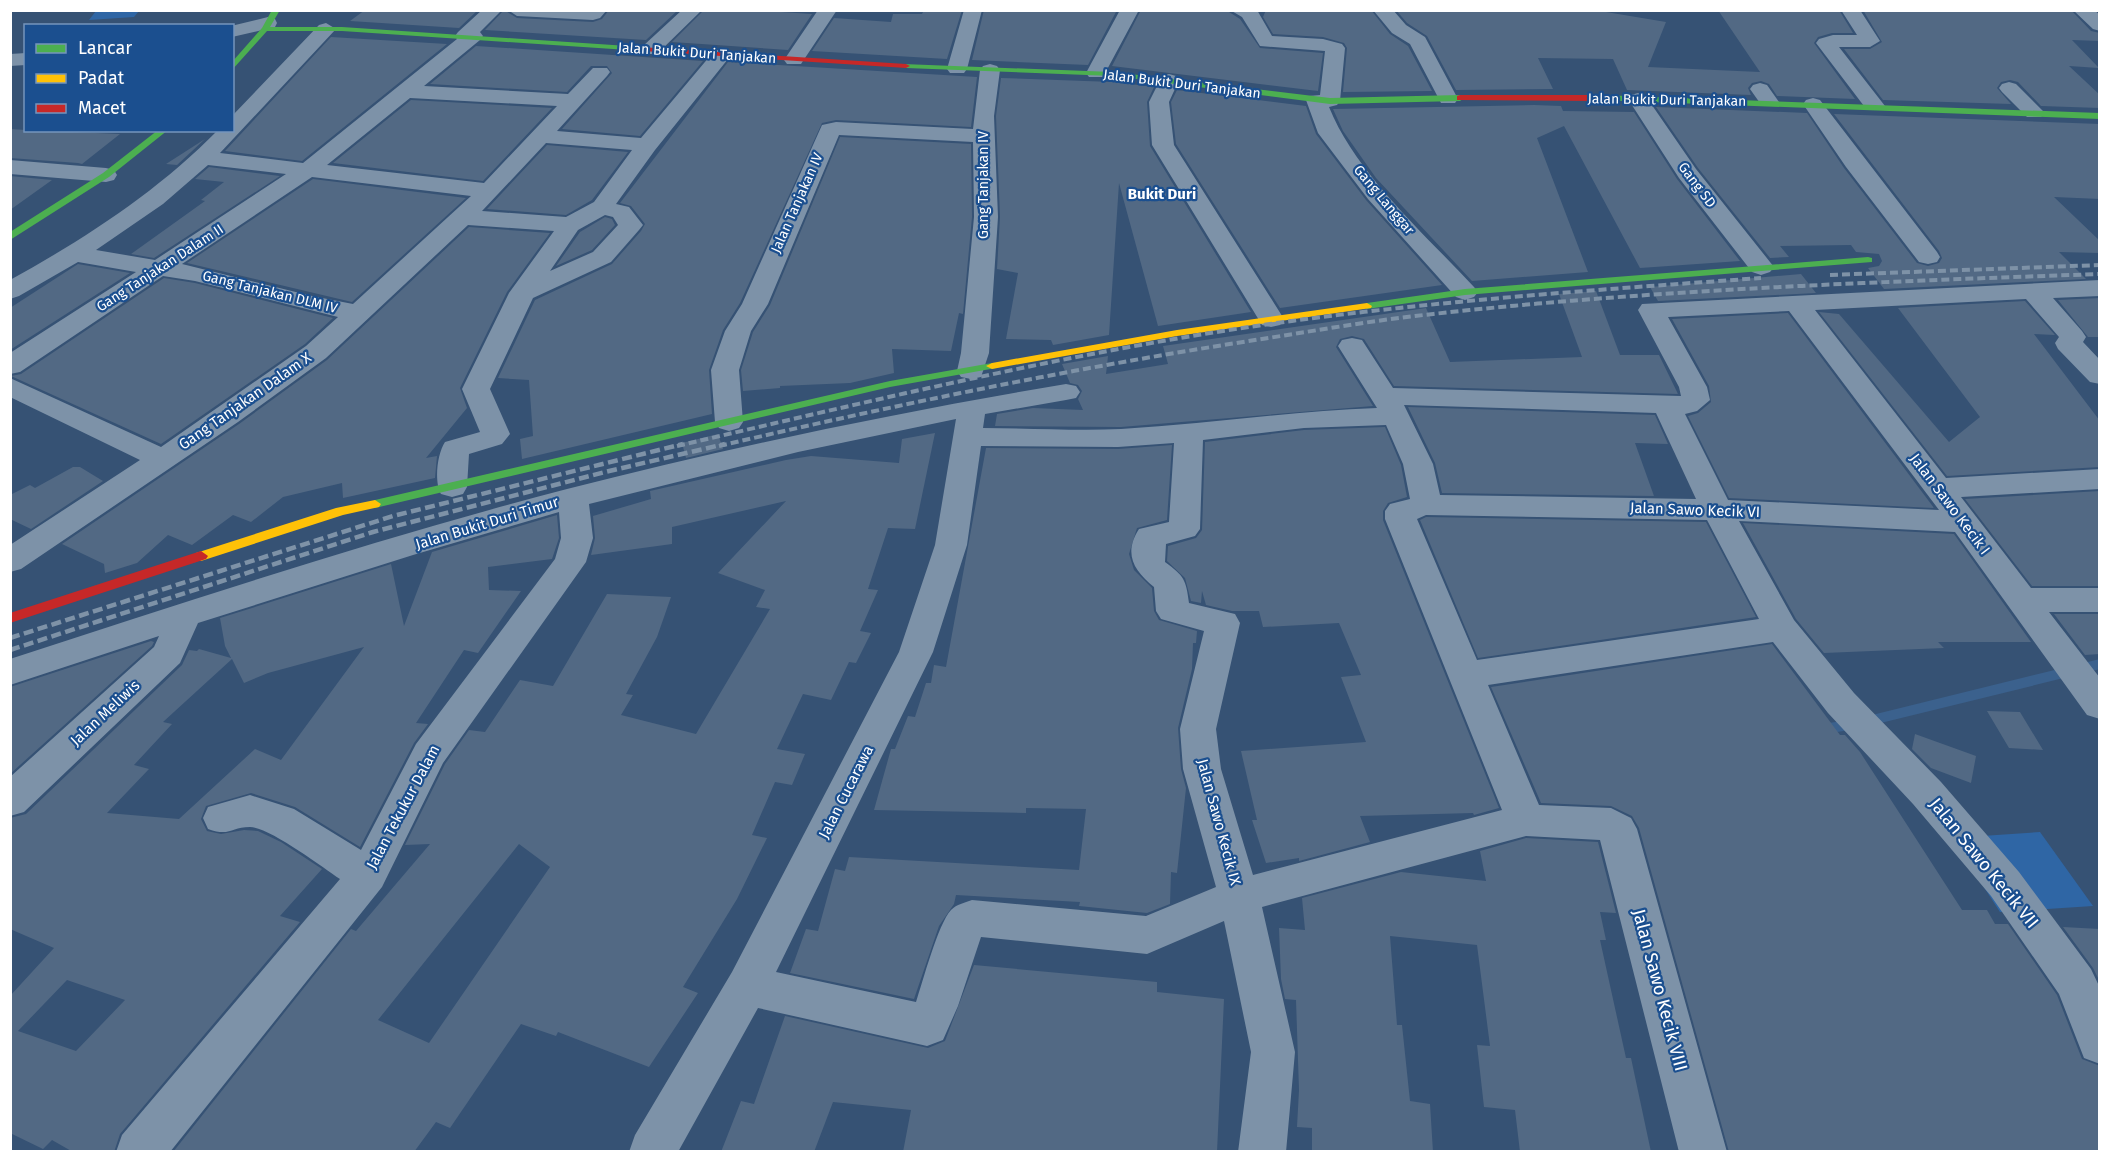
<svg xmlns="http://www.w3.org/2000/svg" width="2110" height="1162" viewBox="0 0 2110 1162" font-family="'Fira Sans',sans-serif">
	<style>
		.green { fill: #2f66a5 }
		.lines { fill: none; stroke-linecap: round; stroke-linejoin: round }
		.stream { stroke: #3b618d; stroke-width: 10 }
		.building { fill: #526984; fill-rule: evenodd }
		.street { fill: #7d92a8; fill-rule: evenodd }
		.fast { fill: #4caf50; fill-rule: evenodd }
		.slow { fill: #ffc107; fill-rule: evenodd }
		.jam { fill: #c62828; fill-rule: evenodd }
		.rail-far1 { stroke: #7e92a7; stroke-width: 4; stroke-dasharray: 8 4; stroke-linecap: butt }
		.rail { stroke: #7e92a7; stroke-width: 4.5; stroke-dasharray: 10 4.5; stroke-linecap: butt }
		.labels { text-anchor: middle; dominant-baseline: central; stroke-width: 4.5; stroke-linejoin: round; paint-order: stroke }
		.far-street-label { font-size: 14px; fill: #fff; stroke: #1b4f8f }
		.far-quarter-label { font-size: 15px; font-weight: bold; fill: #fff; stroke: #1b4f8f }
		.street-label { font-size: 15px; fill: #fff; stroke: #1b4f8f }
		.near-street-label { font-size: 18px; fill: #fff; stroke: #1b4f8f }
	</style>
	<rect width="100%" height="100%" fill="#365274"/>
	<path class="green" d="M96 11V10L139 11 134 17 89 20Z
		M2040 832 2093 906 2000 912 1952 838Z"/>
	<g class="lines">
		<path class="stream" d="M1823 729 1856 724 2100 664"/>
	</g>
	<path class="building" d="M365 10H478L459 28 350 21Z
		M504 10 517 18 593 22 602 19 609 10H678L646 40 485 30Z
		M704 10H752L812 14 788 50 672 42Z
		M924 10H962L947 59 812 51 834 18 891 22 893 14H922Z
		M984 10H1117L1088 65 972 60Z
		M1141 10 1229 12 1240 19 1260 48 1323 53 1318 91 1112 66Z
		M1266 10H1371L1390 34 1408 46 1432 91 1343 92 1347 48 1344 43 1323 37 1273 34 1263 17Z
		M1396 10H1594L1666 22 1648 67 1760 72 1718 10H1839L1853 33H1832L1818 37 1814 43 1855 99 1777 96 1769 84 1761 81 1752 83 1748 88 1751 95 1627 90 1613 59 1538 58 1553 89 1456 90 1427 36 1407 23Z
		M1863 10H2071L2091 31 2100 33V41L2072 40 2099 68 2069 66 2100 95V108L2041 106 2018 82 2010 80 2001 82 1997 88 2011 104 1883 100 1844 49H1870L1882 42Z
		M331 37 447 44 302 161 225 151Z
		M476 46 703 61 640 136 562 129 612 73 607 66H591L567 92 430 84Z
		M728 62 977 77 971 127 836 120 822 123 740 303 723 330 709 370 712 414 522 459 520 439 533 436 529 380 498 378 535 300 612 264 641 231 645 224 631 206 620 203Z
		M1001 78 1113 82 1154 87 1147 102 1150 146 1251 312 1158 326 1119 183 1109 335 1053 345 1051 340 1006 339 1018 273 997 269 1000 217 996 116Z
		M1177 90 1306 106 1316 134 1366 200 1442 285 1280 308 1176 144 1171 102Z
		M411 100 552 108 483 181 333 163Z
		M1534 105 1561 106 1563 111 1634 112 1677 179 1740 261 1640 268 1564 126 1537 138 1588 272 1472 281 1376 178 1343 131 1333 109Z
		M1656 107 1807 113 1844 168 1917 263 1928 266 1939 263 1942 258 1939 251 1834 114 2100 124V199L2054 197 2100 241V253L2059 252 2086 279 1884 289 1868 268 1879 266 1882 261 1879 254 1856 252 1851 245 1780 246 1789 257 1770 258 1698 168Z
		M10 129 26 130 120 134 82 164 78 163 10 158Z
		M840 137 971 144 972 217 963 314 959 313 951 351 892 349 894 373 850 383 780 386V388L743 391 741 370 753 332 770 305Z
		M205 139 177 165 166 164Z
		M547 145 628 152 592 200 566 215 487 209Z
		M209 167 280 176 154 258 131 254 205 201 201 200 224 182 195 179Z
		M10 176 52 180 10 210Z
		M313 179 466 198 352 302 187 263Z
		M605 217 612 219 615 225 592 250 556 266 580 232Z
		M469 227 550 233 507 292 460 388 467 408 426 458 437 456 435 478 343 498 342 483 283 497 251 522 233 515 192 545 168 535 137 563 105 573 104 564 62 544 239 424 327 360Z
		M78 264 130 273 10 350V308Z
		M1801 274 1816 293 1658 301 1650 287Z
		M164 278 195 283 333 318 305 344 161 444 11 376 21 374Z
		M1596 291 1620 355H1659L1678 394 1394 386 1364 339 1352 336 1340 339 1336 347 1373 406 1121 427 995 426 997 414 1033 408 1083 410 1078 399 1082 391 1078 385 1070 383 1062 364 1108 356 1106 374 1168 364 1163 346 1426 308 1450 362 1582 357 1559 294Z
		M2100 298V337H2088L2058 300Z
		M2025 301 2055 335 2034 334 2100 421V467L1947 476 1819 312 1839 314 1949 442 1980 417 1898 308Z
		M1788 313 1934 508 1729 498 1688 416 1698 413 1711 402 1709 386 1672 319Z
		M1408 407 1655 415 1668 444 1635 443 1654 496 1442 493 1435 463Z
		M1385 427 1401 465 1407 497 1388 503 1383 511V520L1499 808 1474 815 1473 813 1360 816 1370 842 1299 861V858L1266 863 1252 820H1257L1241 751 1366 742 1341 677 1361 675 1339 623 1263 627 1259 611H1232L1206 605 1202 591 1201 603 1191 601 1185 578 1167 561 1168 546 1196 538 1202 530 1205 442 1304 430Z
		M935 433 915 529 888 528 868 589 878 590 860 631 871 633 856 663 849 662 831 700 803 694 777 749 805 754 792 785 775 782 752 835 767 838 737 899 683 987 698 993 649 1067 558 1032 556 1036 521 1024 450 1128 436 1122 414 1152H173L351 929 356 931 430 844 405 845 445 764 469 730 485 732 520 680 553 686 607 594 671 597 657 637 626 694 633 695 621 715 696 734 770 609 756 607 765 590 718 573 786 501 672 527V544L591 555 595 538 593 516 651 499 650 491 786 460 811 456 899 463 902 439ZM519 844 550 867 429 1043 378 1020Z
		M718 434 723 449 686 458 682 443Z
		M1172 445 1167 520 1137 528 1129 554 1134 570 1152 588 1154 611 1159 620 1197 631 1196 643H1193L1192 669 1178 728 1181 769 1186 788 1177 873 1171 872 1170 904 1147 913 1079 906 1080 902 956 895 954 904 939 926 914 999 790 973 806 929 818 931 835 869 845 871 849 857 1079 870 1086 809 1026 808V813L874 810 891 749H895L908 716 915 717 926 683H931L934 665 946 667 986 448 1118 449Z
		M73 467H80L103 481 31 529 10 519V495L30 485 35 488Z
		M2100 491V586H2032L1965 499Z
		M557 515 559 538 552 559 488 567 489 590 521 591 478 653 464 650 416 723 428 724 414 743 360 847 295 807 251 793 206 806 201 819 207 831 221 834 244 830 258 831 281 842 322 869 280 916 300 922 120 1134 114 1152H73L52 1140 43 1149 10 1133V996L54 948 10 929V818L26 814 182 665 189 650 197 651 199 649 231 658 225 646 220 618 391 564 404 626 432 552ZM364 647 281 760 255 749 179 819 107 813 149 769 134 765 172 724 163 722 232 659 244 683 268 673ZM67 980 125 1000 76 1051 18 1031Z
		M1426 517 1706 522 1756 617 1478 658 1420 520Z
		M1743 523 1954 534 2031 642H1938L1944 648 1824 653 1796 619Z
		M2054 614H2100V654L2085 655Z
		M151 641 154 642 152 646 10 774V687Z
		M1772 644 1840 735H1845L1860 752 1962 910H1987L1995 924H2008L2057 995 2082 1059 2100 1066V1152H1729L1639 828 1632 816 1611 806 1541 803 1491 687Z
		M1987 711 2020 712 2043 750 2009 748Z
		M1915 734 1976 756 1971 783 1931 768 1912 749Z
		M1526 838 1598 842 1616 913 1600 912 1606 940H1600L1626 1058H1631L1651 1152H1520L1515 1110 1484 1107 1477 1045 1490 1046 1477 945 1390 936 1397 1025H1402L1410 1101 1430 1104 1433 1152H1312V1128L1297 1127 1299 1090 1296 1000 1285 999 1281 979 1279 928 1305 930 1302 898 1401 872 1486 881 1480 851Z
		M2063 927 2100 929V982L2093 968Z
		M974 965 1157 982V992L1224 999 1217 1152H903L911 1110 833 1102 814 1152H721L741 1101 754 1104 785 1016 928 1048 945 1041Z"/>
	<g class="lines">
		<path class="street" d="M482 10H502L480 32 483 36 480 40 424 86 568 94 593 68H607L610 72 607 76 557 131 641 138 715 50H729L732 54 655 150 616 204 629 207 643 225 639 230 611 262 533 298 490 389 510 434 502 444 469 454 467 487 463 494 452 497 441 494C434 482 437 454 445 442L480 432 462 389 509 293 554 231 468 225 326 358 238 422 21 569 10 572V545L140 460 10 397V378L161 447 306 346 338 317 195 281 163 276 20 372 10 374V353L136 272 78 262 19 296 10 299V280C86 238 157 192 218 130H232V116L319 25 326 23 336 29 220 153 303 163 457 39 455 36 458 32ZM410 98 557 106 484 183 327 165ZM546 143 632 150 594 202 566 217 482 211ZM208 165 286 174 155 260 96 250 163 204ZM312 177 471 196 353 304 312 296 182 264ZM605 215 613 217 618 225 593 252 550 271 578 230Z
			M508 10H607L600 18 593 20 517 16Z
			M682 10H702L657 54H643L640 50 643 46Z
			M818 10H837L801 64H787L784 60Z
			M964 10H982L967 69 964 73H950L947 69Z
			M1120 10H1139L1103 77H1089L1086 73Z
			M1230 10H1257L1272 36 1323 39 1342 44 1345 48 1340 101 1337 105 1329 107C1356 174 1425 234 1474 287L1478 292 1474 297 1465 300 1456 297 1368 199 1318 133 1306 100 1309 96 1320 95 1325 51 1260 46 1242 17Z
			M1373 10H1393L1406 25 1425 37 1458 99 1455 103H1441L1410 44 1392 33Z
			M1841 10H1860L1880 41 1870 47H1839L1885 106 1881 110H1867L1816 43 1819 39 1833 35H1857Z
			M2073 10H2094L2100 15V31L2093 29Z
			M268 17 275 19 277 23 275 27 232 37 231 26Z
			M26 53V65L10 66V54Z
			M990 64 997 66 1000 70 994 116 998 217 989 353 981 377 971 379 961 377 957 371 961 353 974 217 973 142 839 135 768 304 751 331 739 370 743 422 739 428 729 431 719 428 715 422 711 370 725 331 742 304 822 125 836 122 973 129 980 70 983 66Z
			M1169 74 1176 76 1179 80 1169 102 1174 145 1284 319 1280 325 1271 327 1262 325 1152 145 1149 102 1162 76Z
			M2009 82 2016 84 2045 113 2041 117H2027L2002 92 1999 88 2002 84Z
			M1760 83 1767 85 1779 102 1776 106H1762L1750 89 1753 85Z
			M1638 93 1645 95 1696 169 1770 262 1774 267 1770 272 1761 275 1752 272 1679 178 1628 99 1631 95Z
			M1813 98 1820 100 1937 252 1940 257 1937 262 1928 264 1919 262 1846 167 1803 104 1806 100Z
			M10 160 106 168 114 170 117 175 114 180 106 182 10 174Z
			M2100 280V296L2053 298 2082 331 2086 337 2083 342 2100 360V384L2090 382 2058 349 2055 343 2059 337 2026 299 1815 310 1946 478 2100 469V489L1961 497 2031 588H2100V612H2049L2100 678V719L2087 715 1955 532 1739 521 1794 620 1854 693 1941 782 2019 872 2091 969 2100 988V1064L2084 1058 2059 994 1991 896 1913 804 1828 713 1773 642 1488 685 1539 805 1611 808 1631 818 1637 829 1727 1152H1679L1600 840 1526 836 1262 907 1295 1052 1286 1152H1238L1251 1052 1224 921 1147 954 981 937 958 1006 943 1040 927 1046 758 1008 678 1152H629L635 1135 732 972 899 652 935 545 956 419 798 452 589 504 593 538 586 562 443 763 382 887 170 1152H116L122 1135 340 879C322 867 269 827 250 827 231 827 230 837 208 829L203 818 208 807 250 795 294 809 361 850 416 744 555 559 561 538 559 512 413 555 198 623 180 663 24 812 10 816V777L154 647 159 636 10 685V659C195 599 379 538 567 489 732 447 898 412 1066 384L1076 386 1080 392 1076 398 1066 400 985 414 983 428C1029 428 1075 431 1121 429 1206 424 1291 411 1377 408L1338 346 1342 340 1352 338 1362 340 1393 388 1681 396 1679 387 1638 310 1642 304ZM1789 311 1939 510 1728 500 1685 414 1697 411 1710 400 1707 387 1668 317ZM1404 405 1656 413 1696 499 1440 495 1433 464ZM1386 425 1403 464 1410 499 1390 504 1385 511V519L1502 810 1253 875 1221 769 1216 729 1240 623 1235 614 1189 603C1186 579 1184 576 1165 562L1166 544 1195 536 1200 529 1203 440 1304 428ZM1174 443 1169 522 1139 529C1123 554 1134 571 1154 587L1156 611 1161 619 1204 631 1180 729 1183 769 1216 887 1146 916 972 900C964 903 957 904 951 910 938 924 923 981 916 1002L776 972 933 652 967 545 981 446 1118 447ZM1426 515 1707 520 1759 619 1477 660 1417 519Z"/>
		<path class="fast" d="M272 10H280L270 27H342L643 47 647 49 643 51 342 31H267L232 70V62L262 28Z
			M903 64 1113 72 1330 98 1460 95 1464 98 1460 101 1330 104 1113 76 906 68 902 66Z
			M1599 95 2100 113V119L1596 100 1595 98Z
			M158 130H168L109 177 10 240V232L103 173Z
			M1868 257 1872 258V262L1465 295 1367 309 1362 306 1367 303 1465 289Z
			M992 363 996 364V368L890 387 375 508 369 504 375 500 890 381Z"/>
		<path class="slow" d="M1367 303 1372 306 1371 308 1177 336 992 369 986 366 992 363 1177 330Z
			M375 500 381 504 379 507 343 515 201 561 194 556 196 553 336 508Z"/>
		<path class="jam" d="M640 47 906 64 910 66 906 68 643 51 639 49Z
			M1460 95H1599L1603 98 1599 101 1457 100V96Z
			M201 551 208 556 206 559 10 623V613Z"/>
		<path class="rail-far1" d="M1830 275 2100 265
			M677 446C858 404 1039 360 1223 331 1401 303 1581 291 1761 278
			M719 446C899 404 1079 367 1262 339 1313 331 1364 322 1415 316 1642 290 1871 282 2100 274"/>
		<path class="rail" d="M10 638 393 516 683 444
			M10 650 373 532 605 472 725 444"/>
	</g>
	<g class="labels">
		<g class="far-street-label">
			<text transform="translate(697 53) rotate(4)">Jalan Bukit Duri Tanjakan</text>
			<text transform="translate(1182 84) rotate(7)">Jalan Bukit Duri Tanjakan</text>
			<text transform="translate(1667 100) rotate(1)">Jalan Bukit Duri Tanjakan</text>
			<text transform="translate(983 185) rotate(-90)">Gang Tanjakan IV</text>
			<text transform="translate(1697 185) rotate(53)">Gang SD</text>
			<text transform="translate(1384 200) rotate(50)">Gang Langgar</text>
			<text transform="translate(797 203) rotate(-66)">Jalan Tanjakan IV</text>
			<text transform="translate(160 268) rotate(-33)">Gang Tanjakan Dalam II</text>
			<text transform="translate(270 292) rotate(14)">Gang Tanjakan DLM IV</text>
		</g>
		<g class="far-quarter-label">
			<text x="1162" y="194">Bukit Duri</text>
		</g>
		<g class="street-label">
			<text transform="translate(245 401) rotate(-35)">Gang Tanjakan Dalam X</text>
			<text transform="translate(1950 504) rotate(53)">Jalan Sawo Kecik I</text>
			<text transform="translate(1695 510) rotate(2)">Jalan Sawo Kecik VI</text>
			<text transform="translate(487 523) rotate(-17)">Jalan Bukit Duri Timur</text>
			<text transform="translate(105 713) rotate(-43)">Jalan Meliwis</text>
			<text transform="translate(846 792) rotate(-63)">Jalan Cucarawa</text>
			<text transform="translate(403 807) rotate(-62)">Jalan Tekukur Dalam</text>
			<text transform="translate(1219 822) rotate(75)">Jalan Sawo Kecik IX</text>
		</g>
		<g class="near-street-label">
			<text transform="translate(1984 863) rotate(51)">Jalan Sawo Kecik VII</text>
			<text transform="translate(1660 990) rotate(75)">Jalan Sawo Kecik VIII</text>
		</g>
	</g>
	<rect width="2110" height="1162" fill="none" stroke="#ffffff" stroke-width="24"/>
	<rect x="24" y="24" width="210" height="108" fill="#1b4f8f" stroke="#7695bc" stroke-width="1.5"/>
	<rect x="36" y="44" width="30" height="9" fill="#4caf50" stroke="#7695bc" stroke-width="1.5"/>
	<text x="78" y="54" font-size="18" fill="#ffffff">Lancar</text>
	<rect x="36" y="74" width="30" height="9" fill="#ffc107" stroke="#7695bc" stroke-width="1.5"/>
	<text x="78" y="84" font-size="18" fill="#ffffff">Padat</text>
	<rect x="36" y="104" width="30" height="9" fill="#c62828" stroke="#7695bc" stroke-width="1.5"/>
	<text x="78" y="114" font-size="18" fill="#ffffff">Macet</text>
</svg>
